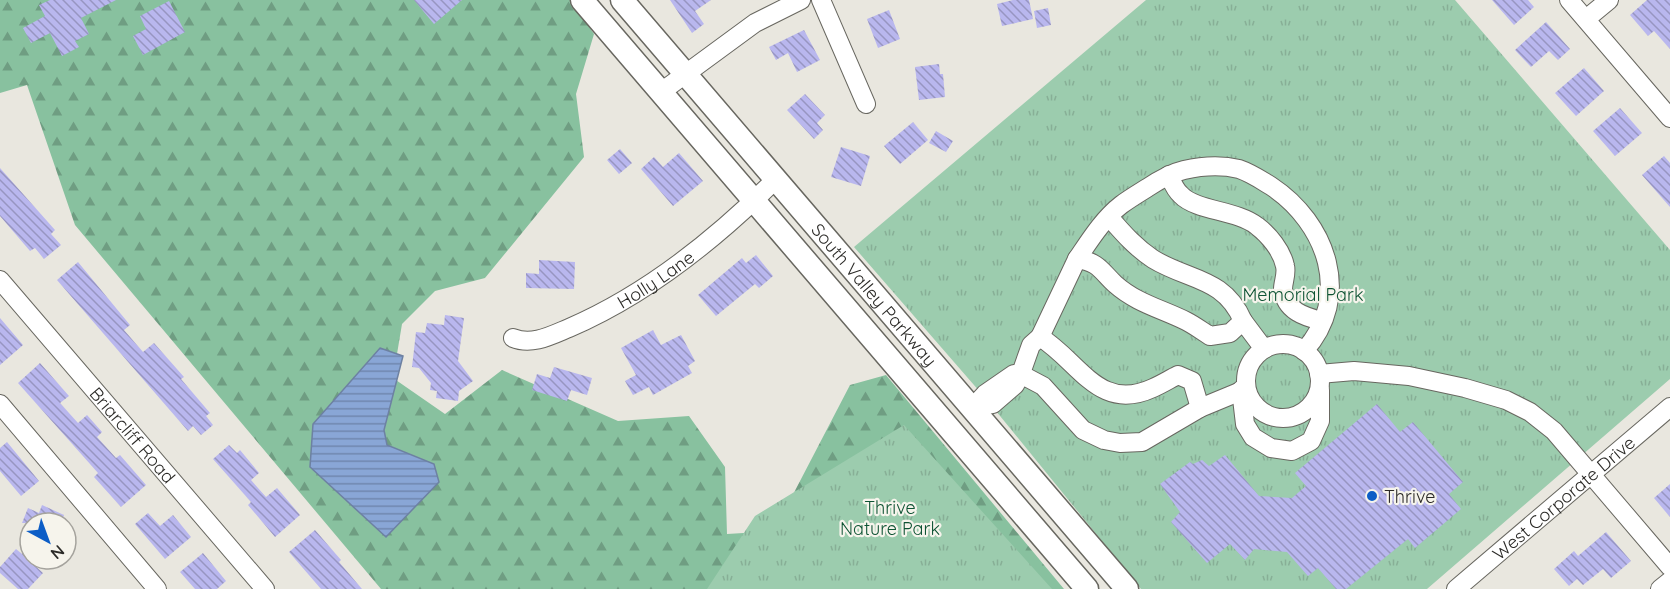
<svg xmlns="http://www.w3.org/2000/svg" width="1670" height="589" viewBox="0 0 1670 589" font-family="Quicksand,sans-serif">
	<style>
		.forest { fill: url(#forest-firs) }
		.park { fill: url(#park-tufts) }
		.water { fill: url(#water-rules); stroke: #6d81a2; stroke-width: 1.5 }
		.building { fill: url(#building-back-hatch) }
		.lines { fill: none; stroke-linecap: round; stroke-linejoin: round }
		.minor-casing { stroke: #686760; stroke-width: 20 }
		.major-casing { stroke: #686760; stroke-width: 25 }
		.minor { stroke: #fff; stroke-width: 18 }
		.major { stroke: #fff; stroke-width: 22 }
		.poi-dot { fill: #0c5dc6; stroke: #f6f4ec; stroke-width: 2 }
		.labels { text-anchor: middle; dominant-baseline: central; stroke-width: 4.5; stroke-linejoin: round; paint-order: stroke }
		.street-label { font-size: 18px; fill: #2b2a27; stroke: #f6f4ec }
		.park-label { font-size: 18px; fill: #0d5333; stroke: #f6f4ec }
		.poi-label { font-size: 18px; fill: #2b2a27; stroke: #f6f4ec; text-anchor: start }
	</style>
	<defs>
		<pattern id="forest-firs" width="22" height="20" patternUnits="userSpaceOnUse" patternTransform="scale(1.5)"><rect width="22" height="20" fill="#88c19f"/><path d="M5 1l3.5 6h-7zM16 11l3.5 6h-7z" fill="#6f9d82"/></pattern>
		<pattern id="park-tufts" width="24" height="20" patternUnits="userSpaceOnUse" patternTransform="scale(1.5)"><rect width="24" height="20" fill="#9cccae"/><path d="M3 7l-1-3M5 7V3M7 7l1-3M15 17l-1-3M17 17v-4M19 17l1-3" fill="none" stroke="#87af96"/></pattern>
		<pattern id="water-rules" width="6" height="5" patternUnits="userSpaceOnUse" patternTransform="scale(1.5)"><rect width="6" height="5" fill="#89a6d6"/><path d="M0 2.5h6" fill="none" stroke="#7087ae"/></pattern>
		<pattern id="building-back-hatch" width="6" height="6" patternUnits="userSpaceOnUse" patternTransform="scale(1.5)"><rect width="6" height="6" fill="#b9b7ee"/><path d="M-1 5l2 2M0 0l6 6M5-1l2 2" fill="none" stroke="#9795c1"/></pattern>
	</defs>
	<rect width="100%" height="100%" fill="#e9e7df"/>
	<path class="forest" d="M0 0H571L594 34 576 94 584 157 485 278 435 291 402 324 393 378 445 414 502 370 618 421 689 416 725 467 727 534 774 531 850 385 886 375 1064 589H381L75 225 27 85 0 93Z"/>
	<path class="park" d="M1146 0H1455L1670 250V379L1427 589H1141L987 400 854 247Z
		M904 425 1052 589H707L755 516Z"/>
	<path class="water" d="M380 348 403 356 384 430 387 445 434 464 439 482 386 537 310 467 313 424Z"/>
	<path class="building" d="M50 0H116L81 18 89 34 75 41 79 47 62 56 50 33 31 43 23 28 45 16 39 5Z
		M414 0H462L434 24Z
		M670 0H711L695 11 704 24 692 33Z
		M1013 0H1029L1033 19 1002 26 997 4Z
		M1492 0H1528L1534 7 1514 25Z
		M1647 0H1670V49L1654 31 1648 36 1630 15Z
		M169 1 185 32 143 55 133 36 146 29 140 16Z
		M1048 8 1051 25 1037 28 1034 11Z
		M889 10 900 39 878 48 867 19Z
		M1546 22 1570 49 1558 60 1549 51 1531 67 1515 50Z
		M804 30 820 60 797 72 788 53 776 60 769 47Z
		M939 64 940 74H943L945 97 919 100 915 67Z
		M1584 68 1604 91 1576 116 1555 93Z
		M805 94 825 115 817 123 823 130 814 139 787 110Z
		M1620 108 1642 133 1615 156 1593 131Z
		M913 122 928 140 900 164 884 146Z
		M936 131 953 141 946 152 929 143Z
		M841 147 870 156 861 186 831 177Z
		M620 149 632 163 619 174 607 160Z
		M679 153 703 181 673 206 641 169 654 157 663 167Z
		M1664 156 1670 163V207L1642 175Z
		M0 168 55 230 51 234 61 245 44 259 35 248 30 251 0 216Z
		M756 255 773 276 759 288 755 284 716 316 698 295 742 258 746 263Z
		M539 260 575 262 574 289 526 288V273L539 274Z
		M78 262 130 325 124 330 143 352 154 343 184 377 181 379 210 413 206 416 213 425 201 435 193 426 188 431 57 280Z
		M445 315 464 318 458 361 473 381 459 391 458 401 436 398 437 391 430 390 431 383 419 368 412 367 416 332 425 333 427 323 444 325Z
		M0 318 23 345 0 365Z
		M653 330 661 345 681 335 695 361 688 366 692 373 653 395 649 387 633 395 625 381 636 375 621 348Z
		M40 363 69 396 60 403 78 423 87 415 102 432 97 437 116 458 120 455 146 485 121 507 94 477 98 473 18 383Z
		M554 367 592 378 587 395 571 390 567 401 532 390 537 374 550 378Z
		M1377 404 1400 432 1413 422 1463 482 1449 494 1461 509 1415 548 1408 539 1346 589H1336L1318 568 1308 576 1287 552 1254 549 1245 560 1230 544 1207 563 1171 522 1180 512 1160 484 1190 462 1193 464 1202 460 1209 466 1225 455 1259 496 1292 498 1306 486 1295 473Z
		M7 442 39 481 21 496 0 471V448Z
		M229 445 237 453 240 450 259 473 251 480 266 497 277 488 300 515 275 537 248 505 251 502 213 459Z
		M1670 484V517L1654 498Z
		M42 505 64 515 61 523H22L28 508 39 513Z
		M148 513 160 526 173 515 191 537 165 559 135 524Z
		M315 530 341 560 339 562 362 589H321L289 552Z
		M1606 532 1631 561 1611 578 1603 569 1583 585 1577 579 1569 586 1554 569 1574 551 1578 556Z
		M30 537V561L43 573 28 589H18L0 573V567L16 549 22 554Z
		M203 553 226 581 217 589H195L180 572Z"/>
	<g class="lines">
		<g class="minor-casing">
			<g id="minor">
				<path d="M821 0 866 104"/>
				<path d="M1569 0 1670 118"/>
				<path d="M1586 19 1609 0"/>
				<path d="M661 92 755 23 801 0"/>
				<path d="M1169 175C1172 182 1175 190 1181 195 1196 211 1237 210 1257 226 1269 235 1282 251 1285 266 1287 274 1283 282 1283 289 1285 311 1305 317 1322 321"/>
				<path d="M1109 217C1123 233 1135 247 1153 259 1189 281 1224 277 1243 321"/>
				<path d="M1077 259C1090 240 1103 219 1121 205 1129 199 1139 193 1147 188 1159 180 1171 173 1184 170 1202 166 1222 165 1239 169 1251 173 1261 180 1271 186 1327 223 1353 297 1304 351"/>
				<path id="s1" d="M0 280 265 589"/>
				<path d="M1040 337 1077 259C1099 262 1101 271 1115 284 1136 303 1162 309 1186 321 1194 325 1202 331 1210 336L1230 333 1243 321 1264 349"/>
				<path id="s2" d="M513 338C532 346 552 335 569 328 648 294 716 239 776 179"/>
				<circle cx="1283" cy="381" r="37"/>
				<path d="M1319 374 1354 371 1409 376 1465 388 1506 400 1530 412 1554 431 1670 567"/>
				<path d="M1241 390 1245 424 1253 437 1271 448 1292 451 1311 441 1320 421V390"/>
				<path d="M0 404 157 589"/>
				<path d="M972 408 985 394 1014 374 1026 377 1043 386 1083 430 1104 440 1120 443 1142 442 1200 408 1246 389"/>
				<path d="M972 408 993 404 1015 385 1020 376 1031 345 1040 337C1080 362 1099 413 1153 388 1162 384 1170 379 1178 375L1192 381 1200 408"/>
				<path id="s3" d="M1456 589 1670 407"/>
				<path d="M1660 589 1670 581"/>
			</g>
		</g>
		<g class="major-casing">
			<g id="major">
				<path d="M582 0 1087 589"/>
				<path id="s4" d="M622 0 1127 589"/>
			</g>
		</g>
		<use href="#minor" class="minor"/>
		<use href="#major" class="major"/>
	</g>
	<circle class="poi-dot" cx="1372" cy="496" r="6"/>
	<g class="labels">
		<g class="street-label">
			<text stroke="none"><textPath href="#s2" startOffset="158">Holly Lane</textPath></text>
			<text stroke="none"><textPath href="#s4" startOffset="388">South Valley Parkway</textPath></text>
			<text stroke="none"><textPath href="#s1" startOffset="204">Briarcliff Road</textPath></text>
			<text stroke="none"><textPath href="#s3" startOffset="141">West Corporate Drive</textPath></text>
		</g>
		<g class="park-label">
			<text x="1303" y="294">Memorial Park</text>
			<text x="890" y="507">Thrive<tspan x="890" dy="21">Nature Park</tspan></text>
		</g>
		<g class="poi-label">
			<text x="1384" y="496">Thrive</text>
		</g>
	</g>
	<g transform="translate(48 541) rotate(139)"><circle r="28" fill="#f6f4ec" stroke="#a5a39d" stroke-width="1.5"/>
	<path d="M0-4.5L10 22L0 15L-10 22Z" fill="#0c5dc6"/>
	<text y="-9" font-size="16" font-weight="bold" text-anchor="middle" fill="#2b2a27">N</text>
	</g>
</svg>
